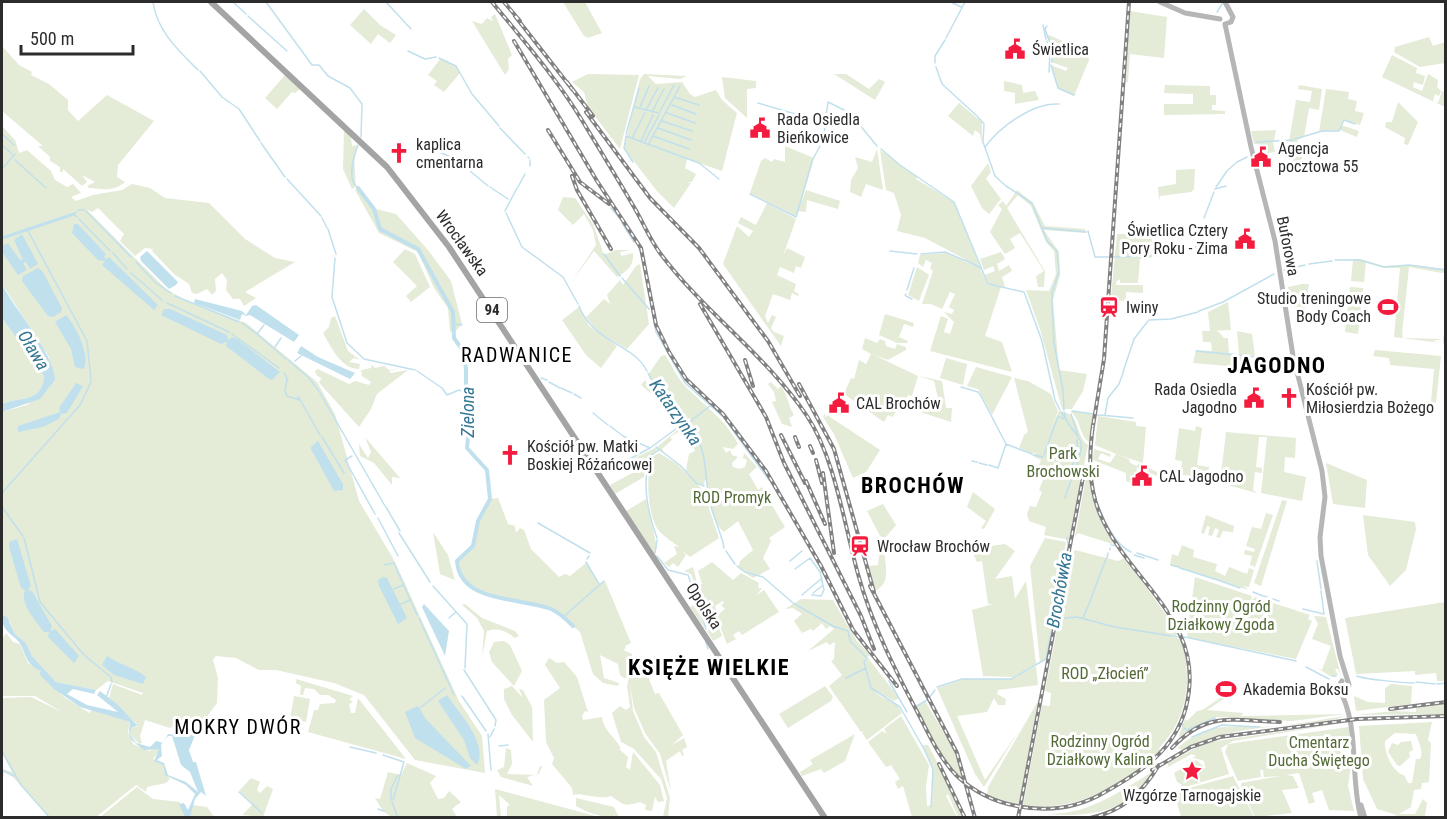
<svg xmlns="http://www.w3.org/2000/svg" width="1447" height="819" viewBox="0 0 1447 819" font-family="'Roboto Condensed',sans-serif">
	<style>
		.green { fill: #e4ebd7; fill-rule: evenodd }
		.water { fill: #c1e0ed; fill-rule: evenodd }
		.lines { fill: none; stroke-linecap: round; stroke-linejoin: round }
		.stream { stroke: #c1e0ed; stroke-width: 1.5 }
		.canal { stroke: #c1e0ed; stroke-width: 3 }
		.river { stroke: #c1e0ed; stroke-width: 4 }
		.secondary { stroke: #b6b6b6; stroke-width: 5 }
		.primary { stroke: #a4a4a4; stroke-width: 6 }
		.rail-casing { stroke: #818181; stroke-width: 4 }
		.rail { stroke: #fff; stroke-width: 1.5; stroke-dasharray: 4.5; stroke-linecap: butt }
		.labels { text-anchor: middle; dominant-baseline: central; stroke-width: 6; stroke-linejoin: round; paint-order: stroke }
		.shield { fill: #fff; stroke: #6b6b6b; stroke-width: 1.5 }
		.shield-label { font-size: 15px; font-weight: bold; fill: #2c2c2c }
		.poi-label { font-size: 16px; fill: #2c2c2c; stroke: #fff; text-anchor: start }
		.street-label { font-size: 16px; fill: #2c2c2c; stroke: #fff }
		.park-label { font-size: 16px; fill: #536a36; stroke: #fff }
		.water-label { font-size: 18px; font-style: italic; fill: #347693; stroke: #fff }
		.quarter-label { font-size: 20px; letter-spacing: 1.5px; fill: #000; stroke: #fff }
		.district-label { font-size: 22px; font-weight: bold; letter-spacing: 1.5px; fill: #000; stroke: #fff }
	</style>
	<rect width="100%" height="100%" fill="#fff"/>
	<path class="green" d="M563 2H585L602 33 588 38 584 36Z
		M364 9 380 25 396 35 390 43 378 34 371 44 350 25Z
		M1130 11 1167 17 1164 58 1130 54 1128 82H1125Z
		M495 14 512 55 508 59 509 69 505 75 472 21 482 24 487 18 493 21 491 17Z
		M1046 34 1089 52V60L1074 96 1058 89 1051 65 1066 71 1068 68 1051 62 1052 51Z
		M1429 37 1433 46 1445 42V63L1420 67 1394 52 1395 47Z
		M2 46 19 65 32 72 31 75 49 84 68 100V110L78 121 107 95 154 121 118 165 117 177 125 182C114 192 102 189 89 188L87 186 95 182 82 175 87 182 82 186 63 169V172H60V167L50 161V157L38 146H43L2 111Z
		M1392 55 1417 68 1416 73 1425 76 1423 85 1414 82 1413 87 1422 91 1428 74 1438 80 1437 87 1441 91 1439 96 1435 94 1433 101 1438 103 1442 91 1445 93V107L1382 77Z
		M440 59 455 65 460 73 444 92 434 85 437 81 428 75Z
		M588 74 639 75 620 149 588 107 584 92 572 82Z
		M644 74 687 76 680 79 648 76 656 84 682 82 690 94 695 97 716 90 722 100 737 113 722 171 687 159 685 168 696 174 692 182H686L691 183 674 208 656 190 624 148 640 79Z
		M834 74H846L869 89 879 79 885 82 875 100Z
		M285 75 300 89 295 93 292 92 277 109 265 98Z
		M722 77 756 81V88L747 89V118L725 98Z
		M1004 81 1022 85 1023 93 1035 91 1039 100 1015 104V93L1004 91Z
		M1165 85 1210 86V95H1216V105H1212V110L1225 111V114L1164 115V104H1193V94L1164 93Z
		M1299 85 1322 89 1319 110 1309 108 1304 137 1297 140 1302 159 1294 163 1289 141 1296 100 1310 102 1312 91 1298 89Z
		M1326 89 1349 92 1348 99 1357 101 1355 111 1364 113 1360 125 1344 120 1341 125 1359 131 1357 137 1340 130 1319 132Z
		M1398 102 1418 122 1408 145 1404 144 1405 138 1385 127 1386 122H1392Z
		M959 103 982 122V144L980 134 975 130 973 136 948 116Z
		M2 126 15 140 19 153 27 150 51 171 55 180 67 187 73 184 81 193 71 197 76 201 93 195 122 190 132 184 150 188 165 198 209 203 245 239 275 258 295 262 245 292 256 298 244 306 240 299H233L226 290 227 280 222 273 215 279 216 291 212 295 207 289 197 294 192 293 189 284 174 274 152 251 153 249 145 248 135 256 120 241 124 234 98 208 92 212 86 209 166 289 185 300 246 323 317 382 335 414 359 501 394 560 459 701 482 736 485 773 415 760 364 695 334 683 276 670H259L236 658 216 656 213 660 218 678 217 703 201 725 183 720 170 728 145 720 140 736 142 743 139 744 130 734 132 727H138L137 724 109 698 113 684 142 695 143 693 108 681 96 690 56 682 32 656 26 643 15 634 10 622 2 615V412L27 405 52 384 49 357 2 284Z
		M344 130 351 137 352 146 357 145 354 156 356 186 352 189 343 169Z
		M1276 130 1274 141 1288 140 1273 142 1275 152 1267 153 1266 148 1259 149V144H1254L1251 131Z
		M785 146 814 158 800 206 806 190 840 201 838 209 807 200 806 212 798 211 795 216 750 193 761 161 765 158 772 162 774 159 785 162Z
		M877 149 883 190 866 184 861 197 850 192 851 180 858 168 855 157 872 162Z
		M880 150 917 177 916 179 954 202 980 267 925 238 897 231 901 215 894 193 886 190Z
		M988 163 991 172 986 179 1001 199 989 214 982 208 971 186Z
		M1195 169 1194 189 1191 192 1160 196 1159 201 1158 187 1176 184V170Z
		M359 188 376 209 396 214 428 250 451 281 462 324 457 330 450 332 448 308 434 288 418 252 379 233 355 190Z
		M1017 190 1033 203 1045 226 1085 229 1086 233 1044 230 1059 252 1060 275 1053 300 1059 370 1087 374 1083 391 1072 409H1062L1040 329 1026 290 1049 291 1056 274 1054 251 1046 242 1031 206 1018 195 1007 208 1045 271 1044 287H1038L1036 276 1044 271 1020 233 1010 239 1015 248 1005 254 990 232 1002 209 998 205 1003 201 1006 206Z
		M563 197 575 198 593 224 604 255 615 250H631L620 252 621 256 633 253C634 266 627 271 617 277L594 251 571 283 596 245 593 230 584 214 573 225 558 210Z
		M767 203 796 219 783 256 787 248 805 257 801 268 796 266 794 273 780 267 777 275 796 284 794 291 799 294 798 296 792 293 790 300 773 294 765 316 768 323 772 315 776 317 771 328 774 332 784 336 781 346 723 264 737 226 749 237 753 231 738 223 741 217 756 225Z
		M1117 234H1152L1151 258 1140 259 1138 283H1120V279L1116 282V285H1143V293L1126 292V301L1115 300 1111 297Z
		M405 249 415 254 430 287 411 302 406 296 417 286 393 262Z
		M1001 252 1005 259 997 264 999 271 1009 265 1012 271 1002 277 1005 287 989 284 985 275 995 271 993 266 984 270 980 259Z
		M946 253 980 268 988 285 1001 287 985 336 1002 342 1012 372 930 351 941 316 948 319 944 332 950 334 954 322 944 312 952 314 954 310 949 307 955 294 950 292 942 309 931 304H922L933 271 930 268 932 263 926 260 923 267 918 263 920 255Z
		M1334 259H1361L1384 266 1414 265 1445 269V272L1442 273 1409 267 1402 334 1403 338 1442 339 1432 341 1441 343 1394 337 1400 268H1384L1366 262 1364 282 1351 281 1353 260Z
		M640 264 649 324 627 349 597 331 586 317 604 299 610 304 607 295 620 280 623 285 636 266Z
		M917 267 929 275 919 301 908 295Z
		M1302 284H1309L1305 308 1291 307 1288 287Z
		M1350 287 1363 288 1358 334 1345 332Z
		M1228 302 1231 330 1211 331H1218L1224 338H1228L1229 353 1239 354 1237 331 1252 334 1255 356 1250 355V368L1193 363 1196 350 1212 351 1211 342H1203L1202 331H1210L1208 312Z
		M579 307 589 326 617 346 601 368 586 355 562 320Z
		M885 314 914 323 913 327 904 324 899 337 908 341 907 343H897L879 335Z
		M335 316 348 351 360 360 354 358 349 362 360 364 359 369C341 369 331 347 323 333L329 327 331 318Z
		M2 318 44 376C42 404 20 396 2 404Z
		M865 338 877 343 880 339 885 341 886 346 895 349 897 344 906 347V350L888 360 872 354 918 376 912 396 908 395 902 408 900 407 892 417 888 415 884 422 844 394 851 378 854 379 859 360 866 364 871 354 862 349Z
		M1375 350 1441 356 1436 403 1431 402 1434 369 1390 365 1389 358 1373 356Z
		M665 355C672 365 677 378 686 387 707 408 726 420 738 444L733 449 723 447 726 453 730 450 732 455 738 457 732 463 733 467 740 469 745 467 747 460 743 458 744 453 757 467 749 474 758 490 762 487 767 496 763 500 764 503 770 502 785 527 769 538 771 541 763 558 770 569 753 578 738 568 740 561 753 550 738 521 724 532C711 522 708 496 707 480H705L704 485 695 482 686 470 689 454 695 451 688 434 691 429 697 438 689 424 691 419 687 418V422L679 425 676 402 672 399 673 405 669 409 676 415V426L653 395 641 385 645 380 652 393 657 391 648 375 661 356Z
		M946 358 967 364 963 385 940 378Z
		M372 365 375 368 384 366 389 370 400 368 389 371 391 373 408 370 377 394 371 409 359 427 322 386 319 382 322 378 317 376 315 371 318 369 349 384 355 381 369 385 371 382 362 376 361 370 371 368Z
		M976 367 1012 377 992 415 978 389 967 386Z
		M919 376 942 381 946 408H952L951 422 920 412 940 406 934 381Z
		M1014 378 1028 381 1051 394 1058 411 1051 430 1059 411C1083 414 1073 433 1088 445L1069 540 1044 535 1046 527 1029 521 1027 514 1030 506 1036 507 1042 492 1039 490 1044 478 1039 476 1040 472 1037 470 1041 460 1033 456 1035 454 1033 452V454L1019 448 1024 435 1028 432Z
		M771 382 778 389 781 386C788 396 788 405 794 415L789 418 792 427 782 424 772 402 776 401 774 392 768 384Z
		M1075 411 1094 415 1089 442C1079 435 1081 420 1071 412Z
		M825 413V418L827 415 880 450 866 472 853 478 834 434 823 417Z
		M1098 416 1136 422V426L1146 427 1143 463 1116 454 1129 459 1130 463 1137 466 1139 463 1157 472V476L1137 467 1136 470 1141 472 1136 485 1126 481V473L1093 460 1094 449 1111 454 1110 457 1101 453 1098 459 1110 463 1116 454 1095 445Z
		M685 424 688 426 670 437 672 440 662 449 664 452 658 449C649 458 645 463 644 477L615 494 610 485 638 470 633 459 657 447Z
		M1196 426 1202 428 1197 465 1209 467 1207 478 1200 476 1201 469H1197L1196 476 1180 475 1182 461 1175 460 1179 428 1195 431Z
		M1226 432 1296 438 1295 458 1285 457 1284 472 1306 477 1302 501 1261 493 1267 437H1259L1256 467 1262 468V473L1255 472 1253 490 1257 493 1220 483Z
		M365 437 400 478 392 477V485L374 463 360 456 359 444 368 458 371 452Z
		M659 453 677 464 703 490 719 538 690 557 681 550 686 555 678 567 673 563 669 567 664 563 677 554 674 546 679 547C673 542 661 535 657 528 647 511 646 475 652 457Z
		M1326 463 1367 480 1365 508 1333 504Z
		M1088 466 1094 504 1113 540 1112 544 1078 533 1075 537Z
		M973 492 995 509 984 529 981 528 986 521 967 507Z
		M498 498 508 524 515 526 516 533 520 528 524 530 531 549 559 577 565 574 570 576 586 563 599 584 605 581 631 643 625 646 626 648 623 650 632 654V671L640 657 655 694 659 693 683 735 672 745 684 738 687 747 682 750 684 755 682 756 680 751 666 761 671 792 660 754 645 733 634 708 630 684 633 711 644 737 656 752 670 798 668 817H663L667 798 661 779 634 749 621 742 612 713 620 706 626 710 630 707 627 686 629 677 624 678 620 675 618 664 600 655 604 678 619 683 618 686 603 683 593 674 580 632 553 609 508 600 475 589 460 576 459 558 473 547 479 522 490 499Z
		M646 499 657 547 655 554 626 511Z
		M1282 500 1287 501 1261 586 1254 583Z
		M883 504 896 525 885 538 880 536 867 511Z
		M1266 513 1273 515 1255 567 1250 565 1252 556 1244 554 1245 550 1254 552 1255 549 1246 546 1252 527 1261 529Z
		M1206 515 1234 526 1233 532 1223 531 1220 538 1216 537 1219 530 1215 528 1212 536 1208 535 1210 527 1207 526 1204 534 1201 533Z
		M1363 515 1415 522 1416 529 1406 570 1390 586 1368 555Z
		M433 532 448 555 455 580 440 574Z
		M1045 538 1066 542 1046 659 1040 663 1030 566Z
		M1005 544 1015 551 995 579 1012 576 1015 599 1026 581 1036 664 1013 677 983 676 972 610 993 604H988L982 561 977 562 971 549Z
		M1182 545 1194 550 1193 557 1217 564 1215 571 1225 576 1229 567 1247 574 1249 568 1254 570 1249 587 1243 586 1249 590 1170 565 1172 554 1178 556Z
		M880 547 884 549C885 566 892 582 875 591L868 566 878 565Z
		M1075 550 1118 561 1125 558 1172 623 1178 635 1172 636 1181 640C1193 678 1188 719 1159 748L1161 752C1122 786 1076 812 1023 806L1042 705 1050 706 1051 693 1045 691 1071 557Z
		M712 562 733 580 741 573 759 583 758 588H762L757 595 764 590 779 612 742 635 739 631 733 635 736 639 727 644 716 616 725 609 721 605 724 603 723 601 715 606 717 614 714 615 722 636 713 641 707 631 718 625 714 616 703 620 699 612 705 629 690 607 696 604 698 607 696 587 691 574 684 571 693 567 698 586 702 584 698 571Z
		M1195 577 1252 596 1251 601 1255 597 1310 615 1308 619 1312 621 1296 659 1189 638 1187 635Z
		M801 599 833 600 856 640 870 655 864 660V663L868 658 899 698 894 701 874 690C880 700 897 700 902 713L867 740 862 733 865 731 861 732 829 686 842 675 831 661 834 659 835 642 829 645 827 642 808 651 834 629 830 626 826 629 822 623 813 631 811 629 802 633 794 621 802 614 793 608 785 609Z
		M1445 602V681H1437L1436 673 1415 675V671L1356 674 1345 618Z
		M465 604 482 618 515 631 519 636 514 638C508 631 496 627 487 631L482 657 484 631 477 618 462 605Z
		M1314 616 1326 617 1341 676 1338 669H1335L1338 675 1330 676 1317 668 1322 670 1331 646 1312 639 1318 624Z
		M6 633 13 642 20 644 28 663 41 671 39 674 64 697 89 713 92 710 130 722 128 732 133 744 149 751 157 748 160 749 153 759 163 765 164 772 170 779 166 783 147 787 146 792 136 785 95 818 49 817 13 777 4 772 2 780V769L12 772 2 753V698L31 697 62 712 35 696H2V639Z
		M504 641 510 645 522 671 514 686 492 662 489 652 494 642Z
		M549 658 557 663 564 662 577 677 588 712 585 711 582 716 583 720 602 717C603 730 614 736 621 748L619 749 628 757 626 767 630 770 633 752 660 785 664 801 658 802 655 797 652 811 645 810 646 805 640 802C622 807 625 805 611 796 598 800 580 792 573 795L572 788 552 764 554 758 546 742 544 700 560 688 545 665Z
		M1036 666 1038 685 998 690 997 694 1006 699 1005 705H998L994 698 987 712 957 716 985 780 1020 729 984 787 975 774 937 688 965 679H1011Z
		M296 679 353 696 349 700 353 701 349 705 351 713H355L358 698 406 759 308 732 314 710H318L320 704 335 703 336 700 328 695H320L314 689 305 688 303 695H300L301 686 296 683Z
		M1391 684 1412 686 1411 704 1356 711 1354 696 1368 702 1385 703V688Z
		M512 686 523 698 519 689 523 690 532 707 533 742 512 715 504 699V689Z
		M825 686 833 697 831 701 788 728 779 714Z
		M1237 687V690L1207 710 1243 713 1241 716 1345 714 1292 721 1217 717 1194 727 1178 738 1185 719 1187 721 1197 711 1202 710Z
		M294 696 310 699 306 722 290 719Z
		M1041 696 1018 806 987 796 988 787Z
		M925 701 953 748 965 781 944 759 915 707Z
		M1445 703V714L1356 715 1394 711 1416 712V707Z
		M901 716 929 765 926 787 927 806 932 805 933 767 922 745H928L933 754 964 817H958L948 794 946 796 957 817H912L903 786 898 789 895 782 900 779 891 765 886 767 868 742 882 731 887 734 884 729Z
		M1346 716 1330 721C1283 727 1224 726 1182 750L1178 748C1212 717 1236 730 1277 726 1300 724 1323 719 1346 716Z
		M1348 722 1233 741 1221 748 1229 774 1182 788H1178L1182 785 1177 782 1174 773 1196 760 1205 767 1204 761 1194 758 1174 767 1196 756 1192 754 1168 767V763L1201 745 1217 741Z
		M1432 722 1428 740 1431 743 1429 782 1422 783 1421 789 1414 790 1411 807 1399 814H1415L1423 799 1427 803 1425 816 1391 817 1397 815 1377 809 1363 779 1359 726ZM1395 733 1416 734C1418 742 1424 750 1420 759H1416L1412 783H1408L1404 775C1393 773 1384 753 1385 741Z
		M1349 727 1350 741 1340 750 1344 761 1352 760 1348 786 1354 811 1329 810 1322 790 1312 793 1315 802 1309 804 1299 773 1286 775 1293 776 1299 788 1282 790 1292 813 1255 817 1241 789V783L1281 776 1264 777 1263 770H1260L1261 777 1238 781 1225 752 1228 744Z
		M855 734 845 761 824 773 821 769 802 776 800 772 813 764 810 760Z
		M1411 741 1413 750 1409 752 1410 757 1400 766 1397 765 1388 752 1392 743 1398 745 1401 742Z
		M506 748 511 750 512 764 507 774 537 775 540 766H542L539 774 527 777 533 786 501 777 497 770 504 767Z
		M407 763 436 776 430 783 438 799 444 798 449 791 461 802 452 809 456 815 454 817H391L383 811 375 798 380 799 388 772 401 775Z
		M1154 771C1134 814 1080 819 1038 813 1083 819 1117 793 1154 771Z
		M1233 776 1254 817H1181L1174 792Z
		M251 778 260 782 257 790 260 793 267 786 273 789 263 817 242 815 253 804 239 791Z
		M137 787 153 799 180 802 184 813 193 805 207 807 214 817 99 818Z
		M495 789 599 817H507V806L510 805 499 795 501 817H497Z
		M576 798 614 807 619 817C604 818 589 814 576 806Z"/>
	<path class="water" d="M74 224H78L106 254 104 257 106 259 109 257 158 305 154 310 102 265 105 261 98 260 72 233Z
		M22 234 38 264 30 269 26 262 23 263 27 270 18 275 2 252V246L8 243 20 260H23L14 240Z
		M147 251 178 282 176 285 169 289 141 261 140 257Z
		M38 268 43 272 62 308 61 312 53 317 48 316 22 281 23 276Z
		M2 284C14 309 55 354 55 380L40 399 2 412V404C20 396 42 404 44 376L2 318Z
		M195 299 242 311 246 315 252 306 256 305 299 335 294 342 250 315 246 316 242 314 240 320 194 303Z
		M164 309H170L227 335 228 340 232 337 237 339 280 372 272 380 269 379 226 346 227 342 221 344 161 315Z
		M66 315C76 326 90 354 84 369L75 367 71 349 55 322Z
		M301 346 318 357 355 373 350 379 297 353Z
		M76 383 83 386 67 413 61 414 59 419 43 427 18 432V426L60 412 59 408Z
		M318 441 343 484V490L334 491 311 449V447Z
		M17 539 31 586 28 590 32 591 52 626 50 631 55 629 79 656 74 663 48 637 49 632H44C36 621 19 603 25 590L21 588 9 547V542Z
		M383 577 387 578 407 618 398 624 379 586 378 580Z
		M424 604 449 631 445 656 422 607Z
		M2 615 7 617 15 634 26 643 32 656 56 682 96 690 94 694 73 689 67 694 87 705 118 712 97 695 100 691 117 704 138 726 132 727 130 734 136 743 150 747 156 741 163 743 168 734 181 736 196 733 189 750 193 762H196L206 796 201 792 195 799 190 817H185L179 804 184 803 188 810 195 794 186 785 165 775 163 765 154 761 159 749 144 750C129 738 128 740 130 722L80 707 54 689 39 674 41 671C27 665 27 658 21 645 16 635 1 633 2 615ZM168 736H172L181 765 190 772 198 792 186 782 168 775 164 763 157 760 162 756 161 745Z
		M107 656C117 663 141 671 146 677L143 684 114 675 102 665Z
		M447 695C458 712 489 744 477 765L470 758 464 740 438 701Z
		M418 706 425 718 471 766 466 769 415 738 405 712Z"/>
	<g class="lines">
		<path class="stream" d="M153 2C157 31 178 50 198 70
			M233 2 246 14
			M266 2 312 65H319L328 76 350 88 362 104 361 137
			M386 2 411 29
			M951 2 961 7
			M1217 12 1222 4
			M248 16 287 51
			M1043 25 1046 39
			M1047 26 1045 29 1053 51 1052 62
			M946 38 965 2
			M1047 41 1050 51 1049 72
			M408 51 425 59 436 57
			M439 58 456 66 472 94 499 126
			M935 63V56L945 40
			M1051 65 1058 88 1074 95
			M936 67 942 84 977 116
			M200 71 222 97 239 109 260 141
			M674 97 699 105
			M758 103 795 114
			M672 105 696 114
			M634 107 659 113 674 85
			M640 107 649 86
			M646 110 658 88
			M652 112 664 89
			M667 113 695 123
			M796 114 816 120
			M826 116 828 102 850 113 877 146
			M978 117 984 124 983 142 995 176 1006 186 1032 203 1047 241 1057 251 1059 272 1052 293V306L1054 343 1063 390 1064 410
			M817 120 825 123
			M662 121 692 131
			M500 128 525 154
			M658 128 691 140
			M2 134 14 145
			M626 134 639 88
			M626 136 699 163 719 179
			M626 136 624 148 633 162
			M653 136 689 149
			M632 138 645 113
			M1295 139 1322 131H1339L1344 120 1355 124
			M641 141 653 115
			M823 142 826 117
			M1256 142 1293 140
			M261 143 285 177
			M644 143 659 115
			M2 145 12 154
			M424 145 457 160 488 186
			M648 145 680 86
			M985 147C1000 127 1033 102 1059 104
			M881 149 900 165 954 202 988 284 1024 292 1042 341 1055 400 1060 410
			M528 157 529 158
			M15 160 46 188
			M812 161 820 146
			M1237 162 1247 157
			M530 166V160
			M2 169 15 154
			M1228 170 1237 162
			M287 179 321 216
			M490 187 508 199
			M518 187 525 174
			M1216 187 1227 171
			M358 188C346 179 354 156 358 145
			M1215 189 1226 186
			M750 194 796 217 812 162
			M611 204V203
			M611 208 621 220
			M78 210H84
			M86 211 131 257
			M505 211 517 188
			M76 212 74 214 77 217
			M506 213 522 247 563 277 578 304
			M322 218 327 228
			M1204 218 1214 192
			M79 219 110 251
			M622 223 634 242
			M26 228 27 230
			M1043 228 1086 232
			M328 229 336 254
			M28 231 87 341 91 380
			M1088 231 1095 257H1110
			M1200 244 1202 225
			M638 246 643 256 656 332 685 383 722 416
			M890 251 917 254
			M113 253 127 269
			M1179 253 1198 246
			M604 254 620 276
			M921 254 945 252 964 260
			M1155 256 1175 254
			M1113 257 1152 256
			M965 260 981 268
			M1335 260H1359L1384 267 1409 265 1446 270
			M136 262 155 282 171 293
			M1309 264 1332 261
			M1284 270 1305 265
			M131 273 162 300
			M622 278 649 309
			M907 290 914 268
			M905 295 906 294
			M175 296 239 322
			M332 296 335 258
			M906 296 912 299
			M332 297 347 343 363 358
			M167 303 229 332
			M579 306C594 344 632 342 647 371
			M1199 311 1223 302 1274 274
			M1149 320 1171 319 1198 312
			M242 323 257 334
			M453 324 462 325
			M264 325 257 334 286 359
			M232 334 279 368
			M1444 341 1446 323
			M1444 343 1446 344
			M275 347 281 338
			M1196 351 1287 360
			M364 359 415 370
			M288 360 309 378 319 391
			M295 361 301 356
			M1301 363H1304
			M417 371 442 388 447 395 459 390 466 393
			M1123 372 1134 339 1148 321
			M284 373 288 380
			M648 373C656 389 672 418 689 425 711 453 702 475 711 505
			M287 378 285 391 287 396 300 400
			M541 378 547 380
			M549 382 560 388
			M961 387 978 392 981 396 1006 444
			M561 388 572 393
			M320 393 385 506
			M574 394 581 398
			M298 396 320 435
			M1072 411 1094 414
			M1061 412 1065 418
			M1064 412C1066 425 1074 429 1080 440 1086 450 1068 485 1065 498
			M593 413 608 425
			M1071 414 1078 436
			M1097 415H1098
			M1099 415 1133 418
			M1105 415 1108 398 1119 384 1123 373
			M724 418 769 480
			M688 423 710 406
			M610 426 623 436 650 448
			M322 437 344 473
			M656 447 681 466 696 483 704 486
			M1033 455 1043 457
			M1044 455 1058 416 1064 419
			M352 456 345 460 375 514
			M972 461 977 462
			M979 463 987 465
			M989 465 998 468 1006 444 1032 454
			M600 470 626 461 650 448 684 423
			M1073 473 1070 469 1078 455 1077 440
			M2 493 80 405 91 382
			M2 507 23 536
			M386 507 400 531
			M711 507 723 542
			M1099 507C1105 522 1115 545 1131 552
			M378 518 398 556
			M538 523 590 553
			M399 533 430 582
			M24 538 40 602 84 655 111 677 112 682
			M657 538C647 510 642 484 650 456L659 450
			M723 543 724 548
			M1111 545 1118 546
			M1110 550V548
			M726 551 735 564
			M1122 552 1172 619 1180 636
			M655 553 657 540
			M1137 553 1158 560
			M1134 555 1144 558
			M657 556 668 570 688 575 706 629
			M1107 558 1108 553
			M587 559 589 556
			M790 561 802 551
			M1317 561 1321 589
			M586 562 599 584
			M394 563 417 615
			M384 565 394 563
			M1171 565 1179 567
			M737 566 745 572 763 577 792 602
			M1180 568 1214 579
			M795 569 810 558 820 572 824 590 821 596 812 595
			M1215 579 1240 588
			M433 586 467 624 465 668
			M394 589 403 585
			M1321 591 1323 606
			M1253 592 1263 596
			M813 593 822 586
			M1093 593 1106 559
			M802 595 822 578
			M1264 596 1279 601
			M793 603 833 626 848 631 850 641 867 658 864 662 871 688 900 707 924 749 933 769 931 807
			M401 604 410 600
			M1303 609 1324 614 1323 607
			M563 617 604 581
			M419 618 454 695
			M449 618 456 612
			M1058 618H1065
			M1066 618 1077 617 1115 627 1172 636
			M1083 618 1093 594
			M1174 636 1182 638
			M1185 637 1296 661
			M1184 638V637
			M706 642 708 649
			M1306 667 1329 679
			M464 670 496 720 495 726
			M1332 676H1336
			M1357 676C1362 679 1405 683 1414 683
			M846 678 866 668
			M889 681 907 712
			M1416 682 1435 684
			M1437 684 1446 683
			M937 687 962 679H1011L1046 659 1068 546 1067 537
			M462 696 486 731
			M106 698 111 684
			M929 698 935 690
			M915 707 927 700
			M420 708 445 688
			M1183 726V724
			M1184 728 1190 732
			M1187 730 1215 718
			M488 734 491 770
			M490 737 494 729
			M1192 737 1222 725 1259 727
			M499 746 508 745
			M350 747 376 753
			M2 751 21 785 50 818
			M383 755 404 762 393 800
			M2 770 14 776
			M239 792 262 813
			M391 800V789L398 775
			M392 802 398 818
			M378 809 384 811"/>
		<path class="canal" d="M2 238 74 214"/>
		<path class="river" d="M358 188 374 209 380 229 418 249 453 312 454 338 463 351 466 369V415L469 427 467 448 487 470 490 499 478 521 473 546 457 561C460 604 522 597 551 609 558 612 567 620 573 626"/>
		<path class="secondary" d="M1160 2 1185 13 1220 19
			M1225 2 1233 17 1231 22 1225 24
			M1225 24 1251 147 1275 241 1293 356 1322 471 1325 497 1320 537 1321 556 1340 656 1349 685 1346 691
			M1342 681 1338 687C1361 726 1349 775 1361 818
			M1361 805 1365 818"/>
		<path class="primary" d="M211 2 387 167 449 247 825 818"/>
		<g class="rail-casing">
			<path id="rail" d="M492 2C523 40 558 80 583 122 600 150 617 178 634 207 643 222 649 238 660 253 703 311 766 355 807 416 835 458 844 524 858 574 872 625 896 672 921 719 931 739 941 760 957 776 974 792 995 802 1017 806 1047 812 1078 808 1105 792 1141 772 1175 750 1186 707 1208 621 1129 583 1100 514 1088 486 1089 455 1093 425
				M504 2 520 21
				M515 16 572 89
				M514 41 597 181 641 248 656 325 669 352 686 379 723 414 766 471 821 566 853 630 897 686
				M567 82 593 116
				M586 112 650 198 699 248 768 341 800 396
				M548 130 580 182 609 204
				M572 176 577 190 611 249
				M700 304 766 417 784 463 861 616 874 649
				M745 360 753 386
				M799 384 834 449 874 592
				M1092 432 1104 359 1129 2
				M781 435 805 483
				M795 437 799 447
				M810 446 813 453
				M816 460 822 483
				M823 473 834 553
				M806 481 825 524
				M870 586 957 753 975 818
				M1390 709 1446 702
				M1172 748C1207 710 1234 721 1280 722
				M939 764 965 818
				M1152 770 1191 747 1220 737 1357 719 1446 716
				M1018 818 1085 467
				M1090 818C1123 811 1142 793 1159 765"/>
		</g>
		<use href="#rail" class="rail"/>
	</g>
	<defs>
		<g id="civic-bare" transform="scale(1.62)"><path d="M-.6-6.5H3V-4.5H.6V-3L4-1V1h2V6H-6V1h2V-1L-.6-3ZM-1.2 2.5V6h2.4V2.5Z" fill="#f41c3e" stroke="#fff" stroke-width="2.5" paint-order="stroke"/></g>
		<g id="church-bare" transform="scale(1.62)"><path d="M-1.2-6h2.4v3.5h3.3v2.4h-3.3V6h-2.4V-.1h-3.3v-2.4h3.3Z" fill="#f41c3e" stroke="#fff" stroke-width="2.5" paint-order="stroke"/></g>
		<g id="station-bare" transform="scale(1.62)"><path d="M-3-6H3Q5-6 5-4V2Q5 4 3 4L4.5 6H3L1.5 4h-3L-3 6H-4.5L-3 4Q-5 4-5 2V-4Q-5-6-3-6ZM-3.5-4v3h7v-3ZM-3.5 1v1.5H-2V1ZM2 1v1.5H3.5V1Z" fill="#f41c3e" stroke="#fff" stroke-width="2.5" paint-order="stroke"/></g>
		<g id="stadium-bare" transform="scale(1.62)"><path d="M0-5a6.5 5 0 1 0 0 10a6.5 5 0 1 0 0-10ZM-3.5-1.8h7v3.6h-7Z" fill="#f41c3e" stroke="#fff" stroke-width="2.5" paint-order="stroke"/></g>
		<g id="sight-bare" transform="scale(1.62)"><path d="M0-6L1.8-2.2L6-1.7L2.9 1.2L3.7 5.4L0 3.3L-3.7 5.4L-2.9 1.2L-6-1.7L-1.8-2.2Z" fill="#f41c3e" stroke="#fff" stroke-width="2.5" paint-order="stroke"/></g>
	</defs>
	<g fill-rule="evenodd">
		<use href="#civic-bare" x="1015" y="49"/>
		<use href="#civic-bare" x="760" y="128"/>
		<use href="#church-bare" x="399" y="153"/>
		<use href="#civic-bare" x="1261" y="157"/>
		<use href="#civic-bare" x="1245" y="239"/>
		<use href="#station-bare" x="1109" y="307"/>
		<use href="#stadium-bare" x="1388" y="307"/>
		<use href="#civic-bare" x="1254" y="398"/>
		<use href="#church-bare" x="1289" y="398"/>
		<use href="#civic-bare" x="839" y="403"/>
		<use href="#church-bare" x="510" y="455"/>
		<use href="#civic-bare" x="1142" y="476"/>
		<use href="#station-bare" x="860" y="546"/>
		<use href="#stadium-bare" x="1226" y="689"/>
		<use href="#sight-bare" x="1192" y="771"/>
	</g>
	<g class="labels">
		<rect class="shield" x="477" y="298" width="30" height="24" rx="4.5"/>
		<g class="shield-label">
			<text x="492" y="310">94</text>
		</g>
		<g class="poi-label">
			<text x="1032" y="49">Świetlica</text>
			<text x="777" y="119">Rada Osiedla<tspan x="777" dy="18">Bieńkowice</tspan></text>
			<text x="416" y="144">kaplica<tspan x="416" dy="18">cmentarna</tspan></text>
			<text x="1278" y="148">Agencja<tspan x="1278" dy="18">pocztowa 55</tspan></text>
			<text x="1228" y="230" text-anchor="end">Świetlica Cztery<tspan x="1228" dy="18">Pory Roku - Zima</tspan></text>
			<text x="1371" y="298" text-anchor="end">Studio treningowe<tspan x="1371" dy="18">Body Coach</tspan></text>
			<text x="1126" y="307">Iwiny</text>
			<text x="1237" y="389" text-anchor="end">Rada Osiedla<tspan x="1237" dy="18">Jagodno</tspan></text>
			<text x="1306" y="389">Kościół pw.<tspan x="1306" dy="18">Miłosierdzia Bożego</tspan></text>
			<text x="856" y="403">CAL Brochów</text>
			<text x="527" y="446">Kościół pw. Matki<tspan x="527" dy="18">Boskiej Różańcowej</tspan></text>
			<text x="1159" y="476">CAL Jagodno</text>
			<text x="877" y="546">Wrocław Brochów</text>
			<text x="1243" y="689">Akademia Boksu</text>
			<text x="1192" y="795" text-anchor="middle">Wzgórze Tarnogajskie</text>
		</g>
		<g class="street-label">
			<text transform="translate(462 243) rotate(54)">Wrocławska</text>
			<text transform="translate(1288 246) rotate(79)">Buforowa</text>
			<text transform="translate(704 606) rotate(57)">Opolska</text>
		</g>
		<g class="park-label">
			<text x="1063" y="453">Park<tspan x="1063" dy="18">Brochowski</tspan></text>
			<text x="732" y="497">ROD Promyk</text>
			<text x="1221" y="606">Rodzinny Ogród<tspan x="1221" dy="18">Działkowy Zgoda</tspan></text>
			<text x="1105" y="673">ROD „Złocień”</text>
			<text x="1100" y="741">Rodzinny Ogród<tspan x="1100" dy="18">Działkowy Kalina</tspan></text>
			<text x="1319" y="742">Cmentarz<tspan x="1319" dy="18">Ducha Świętego</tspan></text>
		</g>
		<g class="water-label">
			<text transform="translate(34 350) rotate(59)">Oława</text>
			<text transform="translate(467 412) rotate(-90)">Zielona</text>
			<text transform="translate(676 412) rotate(55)">Katarzynka</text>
			<text transform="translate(1059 590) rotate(-80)">Brochówka</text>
		</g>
		<g class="quarter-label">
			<text x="517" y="355">RADWANICE</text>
			<text x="238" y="727">MOKRY DWÓR</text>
		</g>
		<g class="district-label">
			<text x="1277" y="365">JAGODNO</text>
			<text x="913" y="485">BROCHÓW</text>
			<text x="709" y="667">KSIĘŻE WIELKIE</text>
		</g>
	</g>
	<rect width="1447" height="819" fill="none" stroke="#2c2c2c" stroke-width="6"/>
	<path d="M21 45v9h112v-9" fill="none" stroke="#2c2c2c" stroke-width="3"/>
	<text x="30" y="45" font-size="18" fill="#2c2c2c" stroke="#ffffff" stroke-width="4.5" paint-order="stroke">500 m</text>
</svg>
